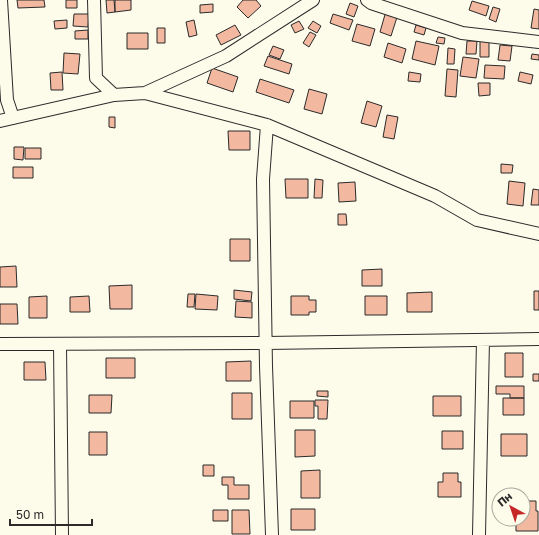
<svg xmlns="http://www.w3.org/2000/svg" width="539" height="535" viewBox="0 0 539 535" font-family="'Golos Text',sans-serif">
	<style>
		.building { fill: #f2b8a0; stroke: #2b2b2b }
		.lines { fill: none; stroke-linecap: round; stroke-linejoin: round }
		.minor-casing { stroke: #2b2b2b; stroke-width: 14 }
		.minor { stroke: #fdfbea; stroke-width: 12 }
	</style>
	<rect width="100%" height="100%" fill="#fdfbea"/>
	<path class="building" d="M17 0H44L45 7 18 8Z
		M66 0H77V8H66Z
		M106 0H114L115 12 107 13Z
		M115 0H131V10L115 12Z
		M243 0H256L261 6 248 18 237 7Z
		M472 1 489 6 486 16 469 10Z
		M350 3 358 6 354 17 346 14Z
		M213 4V12L200 13V5Z
		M493 7 500 9 496 22 489 19Z
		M534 9 539 10V29L531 28Z
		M386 11 398 14 391 36 380 32Z
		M74 14H89L88 27 73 26Z
		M333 14 353 20 349 30 330 23Z
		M67 20V28L55 29 54 21Z
		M194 20 197 35 189 37 186 22Z
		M299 21 304 29 295 33 291 25Z
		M313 21 321 26 317 33 308 28Z
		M357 24 375 29 370 46 352 41Z
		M235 25 241 35 221 45 216 35Z
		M416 25 426 28 424 35 414 32Z
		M157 28H165V43H157Z
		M88 30V39H75V31Z
		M310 32 316 35 309 47 303 43Z
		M127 33H148V49H127Z
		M438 37 445 38 444 44 436 43Z
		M416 41 439 46 435 65 412 59Z
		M467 41H477L476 54H466Z
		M480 41 489 42V57H480Z
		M388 43 406 49 402 63 384 57Z
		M500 45 512 46 510 61 498 60Z
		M273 46 284 50 280 59 269 55Z
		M448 48 455 49 454 64H447Z
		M64 53 80 54 78 74 63 73Z
		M532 54 539 55V60L531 59Z
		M268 56 292 64 289 74 264 66Z
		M463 57 479 59 476 78 460 76Z
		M485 65 505 66 504 79 484 78Z
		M212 68 238 77 233 92 207 83Z
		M447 69 458 70 456 97 445 96Z
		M62 72 63 90H51L50 73Z
		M409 72 421 74 420 82 408 81Z
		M520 72 533 75 531 84 518 81Z
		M260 79 294 90 289 103 256 92Z
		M478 83H490V95L479 96Z
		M309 89 327 94 322 114 304 109Z
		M367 101 382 106 376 127 361 123Z
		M387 115 398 117 394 139 383 137Z
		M109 117H115V128L109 127Z
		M228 131H250V150H229Z
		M14 147H24L23 160 14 159Z
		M25 148H41V159H25Z
		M501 164 513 165 512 173H501Z
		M13 167H33V178H13Z
		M285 179H308V198H286Z
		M315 179 323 180 322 198H314Z
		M509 181 525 183 523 206 507 204Z
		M355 182 356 201 339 202 338 183Z
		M533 189 539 190V205H531Z
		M338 214H346L347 225H338Z
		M230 239H250V261H230Z
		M16 266 17 287H0V267Z
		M382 269V286H362V270Z
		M132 285V309H110L109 286Z
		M234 290 252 292 251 301 234 299Z
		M534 291H539V310H534Z
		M432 292V312H407V293Z
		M188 294H195L194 307H187Z
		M196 294 218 296 217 310 195 309Z
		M47 296V318H29V297Z
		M89 296 90 312H70V297Z
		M291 296H309V300H316V312H309V315H291Z
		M365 296H387V315H365Z
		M236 301 252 302V318L235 317Z
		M0 304H17L18 324H0Z
		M505 353H523V377H505Z
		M106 358H135V378H106Z
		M251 361V381H226V362Z
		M24 362H45L46 380H24Z
		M533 374H539V381H533Z
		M496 386H524V398H510V394H496Z
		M317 391H328V397L317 396Z
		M232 393H252V419H232Z
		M89 395H112L111 413H89Z
		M433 396H461V416H433Z
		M503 398H524V415H503Z
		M315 400H328L327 419H318V406H315Z
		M290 401H314V418H290Z
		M295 430H315V456L295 457Z
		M442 431H463V449H442Z
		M89 432H107V455H89Z
		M501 434H527V456H501Z
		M203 465H214V476H203Z
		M320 470V498H301V471Z
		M443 473H458V482H461V497H438V482H443Z
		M222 477H234V485H249V499H228V485H222Z
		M523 501H536V511H538V531H516V519H523Z
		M291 509H315V530H291Z
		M213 510H228V521H213Z
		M232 510H249L250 534H232Z"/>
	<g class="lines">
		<g class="minor-casing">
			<path id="minor" d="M1 0 7 100 13 118
				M94 0 96 78 114 95
				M367 0 371 3 462 33 539 42
				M145 93 226 56 313 0
				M0 121 114 95 145 93 267 125 435 196 477 220 539 234
				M267 125 263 179 266 366 272 535
				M0 344 266 343 539 339
				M60 344 62 535
				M479 535 483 340"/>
		</g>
		<use href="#minor" class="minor"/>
	</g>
	<g transform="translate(511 507) rotate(320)"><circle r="19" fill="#fdfbea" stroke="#a9a89e"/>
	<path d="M0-3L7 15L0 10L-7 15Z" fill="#c62828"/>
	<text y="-6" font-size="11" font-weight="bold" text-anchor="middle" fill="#2b2b2b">Пн</text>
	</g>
	<path d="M10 519v6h82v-6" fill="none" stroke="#2b2b2b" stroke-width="2"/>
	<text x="16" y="519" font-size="12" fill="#2b2b2b" stroke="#fdfbea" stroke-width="3" paint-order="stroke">50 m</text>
</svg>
